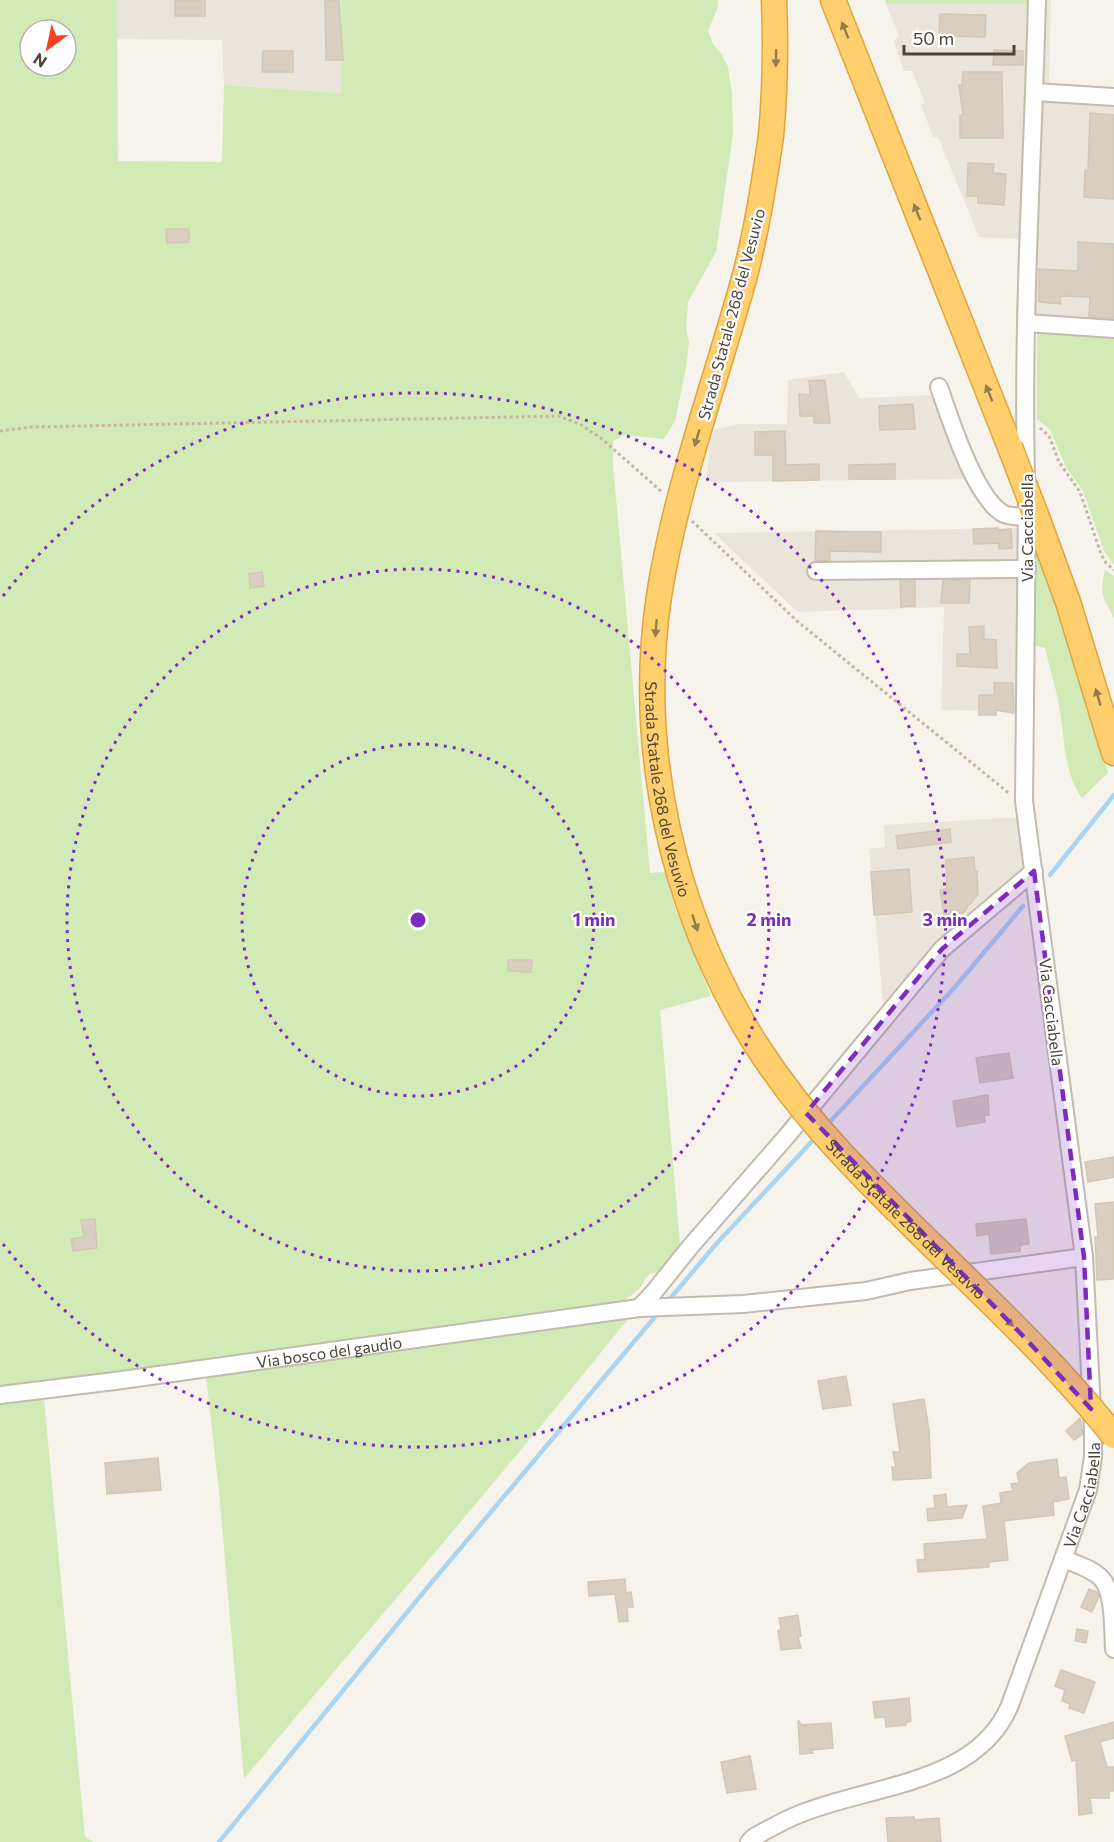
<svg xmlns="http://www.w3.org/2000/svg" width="1114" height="1842" viewBox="0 0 1114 1842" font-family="Commissioner,sans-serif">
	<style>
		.residential { fill: #eae5da }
		.green { fill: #d2eab5; fill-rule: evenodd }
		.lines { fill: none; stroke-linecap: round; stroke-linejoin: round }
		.stream { stroke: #a9d4f2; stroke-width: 4.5 }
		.building { fill: #d8cfc1; stroke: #d3c7b4; stroke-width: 1.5 }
		.minor-casing { stroke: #c2bbae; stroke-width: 20 }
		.highway-casing { stroke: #e0a43c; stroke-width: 27 }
		.path { stroke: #c4b79f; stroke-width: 3; stroke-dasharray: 3 3; stroke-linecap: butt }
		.minor { stroke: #fff; stroke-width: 16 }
		.highway { stroke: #ffcf6e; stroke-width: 24 }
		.highway-bridge-casing { stroke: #e0a43c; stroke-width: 27; stroke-linecap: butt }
		.highway-bridge { stroke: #ffcf6e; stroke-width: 24 }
		.oneway { fill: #937c4e }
		.marked { fill: #7b2cbf; fill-opacity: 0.2; stroke: #7b2cbf; stroke-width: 4.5; stroke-dasharray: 12 8; stroke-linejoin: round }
		.ring { fill: none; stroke: #7b2cbf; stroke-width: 3; stroke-dasharray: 3 6 }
		.labels { text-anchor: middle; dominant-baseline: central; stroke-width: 4.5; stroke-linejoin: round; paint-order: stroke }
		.street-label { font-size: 16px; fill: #4b4439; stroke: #fff }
		.centre { fill: #7b2cbf; stroke: #fff; stroke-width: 3 }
		.ring-label { font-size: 18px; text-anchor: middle; font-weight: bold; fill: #7b2cbf; stroke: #fff; stroke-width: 4.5; stroke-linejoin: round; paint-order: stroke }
	</style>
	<rect width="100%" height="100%" fill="#f6f3ec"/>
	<path class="residential" d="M116 0H342V93L224 85 222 40 116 39Z
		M1028 0H1051L1049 83 1114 88V335L1016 328 1018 239 979 237 938 137H933L921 104 925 103 912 71H904L894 41 899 36 886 4H1027Z
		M844 372 859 398 935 395 970 479 706 482 712 430 739 424H787L788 380Z
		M1022 528 1019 712 941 710 944 607 798 612 714 533Z
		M1023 817 1031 870 884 1014 869 849 885 847 884 825Z"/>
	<path class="green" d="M0 0H117L118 161 222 162 224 85 341 93 342 0H718V6L708 31 713 44 722 55 728 67 732 94 733 134 716 252 688 302 686 329 689 342 686 368 675 421 664 439 625 435 613 441V465L650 873 665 872 674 905 711 996 660 1010 680 1245 661 1272 649 1274C645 1278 643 1285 638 1290 626 1301 620 1297 623 1316L628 1319C503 1475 372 1625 244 1779L219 1491 205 1368 43 1388 85 1837 94 1842H0ZM30 30H66V66H30Z
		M885 0H1028L1027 4H886Z
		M1037 329 1114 335V565L1104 551 1083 491 1066 467 1050 430 1037 419Z
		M1031 528 1079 667 1108 773 1082 798C1064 774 1065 741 1060 712 1057 691 1050 669 1045 648L1032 644Z
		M1105 570 1114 576V618C1103 596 1099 595 1105 570Z"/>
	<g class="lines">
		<path class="stream" d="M1050 875 1114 795
			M827 1125 955 987 1023 906
			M668 1301 717 1243 817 1136
			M219 1842 427 1588 659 1312"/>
	</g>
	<path class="building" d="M175 0H205V16H175Z
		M325 0H339L343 60H326Z
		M940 14 986 15 985 37 939 36Z
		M994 50 1023 51V65H993Z
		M263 51H293V72H262Z
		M963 72H1002L1003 138H960V115H963L959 85H962Z
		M1090 113 1114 115V199L1084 197 1085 170 1088 171Z
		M968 163 994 164 993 173 1006 174 1004 205 978 203V196H967Z
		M166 229H189V242L167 243Z
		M1078 242 1114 244V318L1089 317 1090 297 1060 296 1061 304 1039 302V269L1078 271Z
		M825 380 830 423H814V416H800L799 394 810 395 809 381Z
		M913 404 915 429 880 430 879 406Z
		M785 431 786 465 819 464V480L773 481V455H755V432Z
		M895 464V479H849V465Z
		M998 528V530L1011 529 1012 548 999 549V543L974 544 973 529Z
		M816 531 881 532V552L830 551V560L815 561Z
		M262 572 264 586 250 588 249 574Z
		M943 580H970L969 603H941Z
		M900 581H915V606L901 607Z
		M984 626V639L996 640 997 668 957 666V654H970L969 627Z
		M994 683H1013L1014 713 996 710V715H979V695H994Z
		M950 829 951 842 898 849 896 836Z
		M974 857 975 871H977L978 894 963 913 944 915 940 890 947 889 946 860Z
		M909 869 912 912 874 915 871 872Z
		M508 960H532L531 972 508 971Z
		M1009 1053 1013 1078 980 1083 976 1058Z
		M988 1095 989 1115 984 1116 985 1122 957 1127 953 1101Z
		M1114 1157V1177L1088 1182 1085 1162Z
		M1114 1202V1279L1097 1280 1095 1237H1098L1095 1204Z
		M95 1219 97 1248 73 1251 71 1239 84 1237 81 1220Z
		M1026 1219 1029 1244 1020 1245V1251L991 1254 989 1234 977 1236 976 1224Z
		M846 1376 851 1405 823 1409 818 1381Z
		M924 1399 929 1430 931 1478 893 1480 892 1467H896L893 1452H900L893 1404Z
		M1080 1418 1083 1434 1074 1440 1066 1431Z
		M158 1458 161 1490 107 1494 105 1463Z
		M1057 1459 1059 1478 1066 1477 1069 1499 1053 1502 1054 1515 1004 1521 1008 1560 989 1562V1567L918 1572 917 1560H925L924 1544 987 1539 983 1506 1001 1503 1000 1493 1013 1491 1011 1484 1019 1483 1017 1473 1029 1463Z
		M946 1494 947 1507 967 1505 962 1518 928 1521 927 1509 935 1508 934 1496Z
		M625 1579 626 1593 631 1592 633 1607H627L628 1621 619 1622 615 1594 589 1596 588 1582Z
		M1089 1589 1097 1592 1099 1596 1092 1612 1081 1607Z
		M798 1615 801 1636 798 1637 801 1648 781 1650 778 1631 781 1629 779 1618Z
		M1077 1629 1088 1631 1086 1643 1075 1641Z
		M1061 1670 1095 1682 1084 1713 1069 1708 1070 1704 1062 1701 1065 1690 1055 1686Z
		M909 1698 911 1721 906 1723V1725L886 1727 885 1717 875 1718 873 1702Z
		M798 1721H799L801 1725 831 1723 833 1748 812 1750 813 1753 800 1754Z
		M1114 1722V1738L1100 1742 1107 1767H1114V1791H1109V1798H1090L1092 1813 1079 1815 1076 1760 1072 1761 1065 1736Z
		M750 1756 756 1789 727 1793 721 1762Z
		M914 1817 915 1820 939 1818 941 1842H888L886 1818Z"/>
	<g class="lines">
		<g class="minor-casing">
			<g id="minor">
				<path d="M1035 92 1114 97"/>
				<path d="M1027 323 1114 329"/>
				<path d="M939 387C950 418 975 499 1004 514 1011 517 1020 516 1027 517"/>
				<path d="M1026 476C1022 317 1033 158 1037 0"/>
				<path d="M816 571 1027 569"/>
				<path d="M639 1308 654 1292 690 1247 786 1137 942 949 1034 871"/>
				<path id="s1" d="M0 1395 115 1381 639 1308 743 1304 866 1291 910 1281 1084 1257"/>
				<path d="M1064 1559C1076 1564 1093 1569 1102 1579 1114 1593 1113 1630 1114 1649"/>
				<path id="s2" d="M749 1842 754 1837C769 1829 784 1820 800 1814 869 1785 977 1785 1010 1705L1088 1490 1093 1457V1429L1084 1257 1024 801 1027 505"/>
			</g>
		</g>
		<g class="highway-casing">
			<path id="highway" d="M833 0 1010 447
				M771 136C775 91 776 46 774 0
				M1038 520 1068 602 1114 753"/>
		</g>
		<path class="path" d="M1040 428 1049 436 1059 462 1080 492 1101 554 1106 563 1114 570
			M0 431 32 427 558 416 580 424 602 439 662 492
			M692 521 797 621 1010 794"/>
		<use href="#minor" class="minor"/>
		<use href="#highway" class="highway"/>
		<g class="highway-bridge-casing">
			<g id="highway-bridge">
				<path id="s3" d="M771 136C764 183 757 229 745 275 716 381 676 487 659 596 636 750 673 912 755 1043 780 1082 810 1120 842 1154 930 1249 1033 1334 1114 1436"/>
				<path d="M1010 447 1038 520"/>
			</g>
		</g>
		<use href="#highway-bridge" class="highway-bridge"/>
	</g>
	<defs><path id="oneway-solid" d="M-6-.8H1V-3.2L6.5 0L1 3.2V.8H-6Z" transform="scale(1.5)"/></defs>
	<g class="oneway">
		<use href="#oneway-solid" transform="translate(845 30) rotate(-112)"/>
		<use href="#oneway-solid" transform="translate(776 58) rotate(91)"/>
		<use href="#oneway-solid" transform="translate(917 212) rotate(-112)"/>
		<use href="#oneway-solid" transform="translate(989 393) rotate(-112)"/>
		<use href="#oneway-solid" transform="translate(697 438) rotate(106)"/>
		<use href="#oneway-solid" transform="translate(656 628) rotate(95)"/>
		<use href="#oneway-solid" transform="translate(1098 697) rotate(-106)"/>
		<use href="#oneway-solid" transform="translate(695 923) rotate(72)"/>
		<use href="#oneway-solid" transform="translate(1007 1320) rotate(45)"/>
	</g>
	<path class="marked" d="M1034 871 1084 1257 1091 1409 1023 1336 806 1113 942 949Z"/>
	<g class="ring">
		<circle cx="418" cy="920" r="176"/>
		<circle cx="418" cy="920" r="351"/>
		<path d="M3 596A527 527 0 1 1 3 1244"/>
	</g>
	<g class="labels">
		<g class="street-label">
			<text transform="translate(731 314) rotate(-75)">Strada Statale 268 del Vesuvio</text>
			<text transform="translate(1026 528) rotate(-90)">Via Cacciabella</text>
			<text stroke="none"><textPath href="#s3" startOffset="669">Strada Statale 268 del Vesuvio</textPath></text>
			<text transform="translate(1052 1012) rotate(83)">Via Cacciabella</text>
			<text stroke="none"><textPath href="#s3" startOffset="1173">Strada Statale 268 del Vesuvio</textPath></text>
			<text stroke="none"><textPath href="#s1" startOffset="332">Via bosco del gaudio</textPath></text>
			<text stroke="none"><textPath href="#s2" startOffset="526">Via Cacciabella</textPath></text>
		</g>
	</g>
	<circle cx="418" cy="920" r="9" class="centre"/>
	<g class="ring-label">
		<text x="594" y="926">1 min</text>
		<text x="769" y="926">2 min</text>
		<text x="945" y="926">3 min</text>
	</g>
	<g transform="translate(48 48) rotate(213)"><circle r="28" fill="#ffffff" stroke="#b7b4b0" stroke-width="1.5"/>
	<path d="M0-4.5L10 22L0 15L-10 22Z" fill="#fc3f1d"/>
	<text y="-9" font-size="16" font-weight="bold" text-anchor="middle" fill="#4b4439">N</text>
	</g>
	<path d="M904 45v9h110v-9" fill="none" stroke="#4b4439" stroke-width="3"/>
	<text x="913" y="45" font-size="18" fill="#4b4439" stroke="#ffffff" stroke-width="4.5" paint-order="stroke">50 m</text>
</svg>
